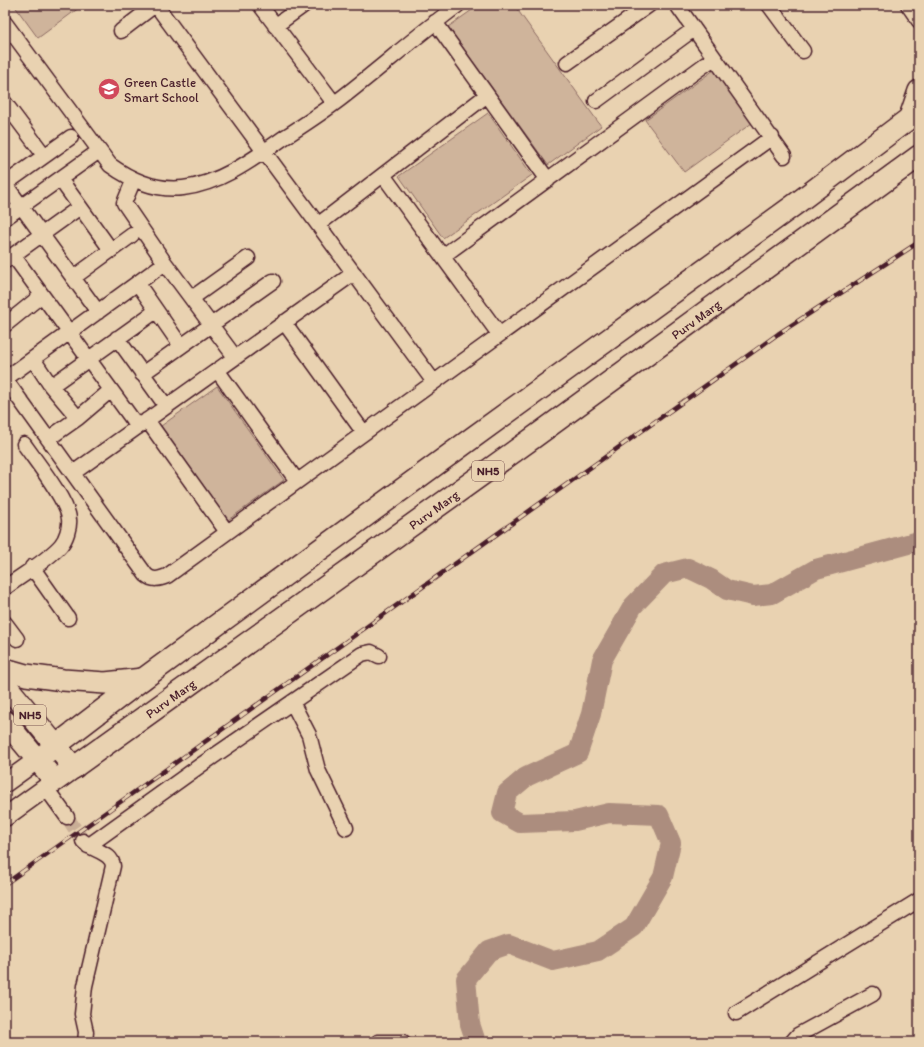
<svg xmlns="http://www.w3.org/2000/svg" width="924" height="1047" viewBox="0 0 924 1047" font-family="Itim,sans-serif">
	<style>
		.green { fill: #cfb49b; stroke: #8c6a63 }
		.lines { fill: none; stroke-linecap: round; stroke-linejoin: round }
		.river { stroke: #ac8d7e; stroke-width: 20 }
		.minor-tunnel { stroke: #c9ae96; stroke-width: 14; stroke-dasharray: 14 7; stroke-linecap: butt }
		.minor-casing { stroke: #4a1f2b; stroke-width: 17 }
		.major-casing { stroke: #4a1f2b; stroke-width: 21 }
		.highway-casing { stroke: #4a1f2b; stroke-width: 24 }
		.minor { stroke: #e9d2b1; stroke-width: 14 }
		.major { stroke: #e9d2b1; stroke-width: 18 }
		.highway { stroke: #e9d2b1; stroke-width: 21 }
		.rail-casing { stroke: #4a1f2b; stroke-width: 4.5 }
		.rail { stroke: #e9d2b1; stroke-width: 3; stroke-dasharray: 9; stroke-linecap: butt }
		.labels { text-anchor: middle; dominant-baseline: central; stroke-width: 3; stroke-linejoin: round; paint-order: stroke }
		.shield { fill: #e9d2b1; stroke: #7a5553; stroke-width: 1 }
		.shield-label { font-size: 12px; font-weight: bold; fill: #4a1f2b }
		.poi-label { font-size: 13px; fill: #4a1f2b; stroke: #e9d2b1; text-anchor: start }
		.street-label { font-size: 13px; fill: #4a1f2b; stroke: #e9d2b1 }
	</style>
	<rect width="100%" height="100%" fill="#e9d2b1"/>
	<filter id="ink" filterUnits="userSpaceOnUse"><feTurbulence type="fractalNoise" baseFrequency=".025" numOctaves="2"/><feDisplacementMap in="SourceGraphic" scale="8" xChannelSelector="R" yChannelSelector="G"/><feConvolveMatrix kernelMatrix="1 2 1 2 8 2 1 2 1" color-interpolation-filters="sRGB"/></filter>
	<g filter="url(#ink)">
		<path class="green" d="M14 5H83L38 38Z
			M479 5H514L601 126 548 165 448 27Z
			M714 70 752 123 684 172 645 120Z
			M488 113 532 175 443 238 399 176Z
			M217 386 284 480 228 520 161 426Z"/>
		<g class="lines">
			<path class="river" d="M476 1042 470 1024 466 979 489 951 509 944 553 961 598 951 634 927 663 877 671 843 659 815 609 813 575 821 520 823 502 813 507 793 526 777 578 753 591 714 602 660 633 606 664 574 688 568 711 579 727 590 753 596 772 594 816 569 919 541"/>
			<path class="minor-tunnel" d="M67 817 83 841"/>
			<g class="minor-casing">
				<path id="minor" d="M156 5 434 382
					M260 5 334 103
					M677 5 784 156
					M769 5 803 51
					M908 5 919 21
					M435 22 548 180
					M5 23 110 165C131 180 157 191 183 188 220 184 255 158 285 137 302 126 319 115 335 103 377 71 416 36 458 5
					M275 26 304 5
					M121 31 155 5
					M567 63 649 5
					M596 101 694 29
					M5 103 41 151 42 156
					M383 175 499 334
					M60 179 111 250
					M134 179 124 203 165 263 235 357
					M5 184 98 312
					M5 184 71 137
					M5 218 99 151
					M319 224 487 95
					M13 255 138 427
					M443 256 714 58
					M5 261 80 207
					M73 278 132 235
					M138 284 181 346
					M192 298 248 258
					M284 322 364 433
					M5 325 42 295
					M117 338 166 406
					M33 359 51 386 78 418
					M217 370 297 481
					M142 374 273 281
					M5 379 146 575C153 581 159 579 167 576L772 137
					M5 379 165 263
					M51 386 156 311
					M147 420 227 532
					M48 439 78 418 111 390
					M73 473 354 273
					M32 567 68 618
					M5 588C23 574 46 562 61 545 66 539 70 527 69 519 68 501 35 460 24 444
					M5 623 17 639
					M292 702 309 735 318 770 346 828
					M46 788 67 817
					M83 841C92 851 112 852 113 866L85 986 82 1014 86 1032 85 1042
					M88 846 201 765 362 654 371 652 379 656
					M736 1013 919 900
					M378 1042H403
					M792 1042 798 1035 873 994"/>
			</g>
			<g class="major-casing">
				<path id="major" d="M5 783 37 760
					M5 817 55 781"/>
			</g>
			<g class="highway-casing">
				<g id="highway">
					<path d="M910 117 919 91"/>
					<path d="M5 669 26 675 63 680 105 683 143 679"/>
					<path d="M5 684 74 768"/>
					<path id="s1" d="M5 721 55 781 533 438 919 156"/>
					<path d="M37 760 143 679 475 436 797 203 919 111"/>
				</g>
			</g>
			<use href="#minor" class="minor"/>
			<use href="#major" class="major"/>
			<use href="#highway" class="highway"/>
			<g class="rail-casing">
				<path id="rail" d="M5 884 778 334 919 242"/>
			</g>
			<use href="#rail" class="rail"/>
		</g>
	</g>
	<defs>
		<g id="school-disc" transform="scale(1.15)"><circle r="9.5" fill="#d1495b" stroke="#e9d2b1"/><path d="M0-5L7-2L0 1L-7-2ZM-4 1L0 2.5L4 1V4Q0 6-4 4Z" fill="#fff"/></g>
	</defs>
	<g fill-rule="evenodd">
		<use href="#school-disc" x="109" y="89"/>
	</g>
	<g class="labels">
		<g class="shield">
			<rect x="472" y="461" width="32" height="20" rx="3"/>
			<rect x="14" y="705" width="32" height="20" rx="3"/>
		</g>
		<g class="shield-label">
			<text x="488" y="471">NH5</text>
			<text x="30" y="715">NH5</text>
		</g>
		<g class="poi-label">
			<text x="124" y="82">Green Castle<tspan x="124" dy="15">Smart School</tspan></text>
		</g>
		<g class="street-label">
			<text stroke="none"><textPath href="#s1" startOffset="868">Purv Marg</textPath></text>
			<text stroke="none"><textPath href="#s1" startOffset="544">Purv Marg</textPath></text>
			<text stroke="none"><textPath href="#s1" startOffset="220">Purv Marg</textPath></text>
		</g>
	</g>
	<rect width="924" height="1047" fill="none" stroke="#e9d2b1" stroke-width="20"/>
	<rect x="10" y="10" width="904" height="1027" fill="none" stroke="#4a1f2b" stroke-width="1.5" filter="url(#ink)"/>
</svg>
